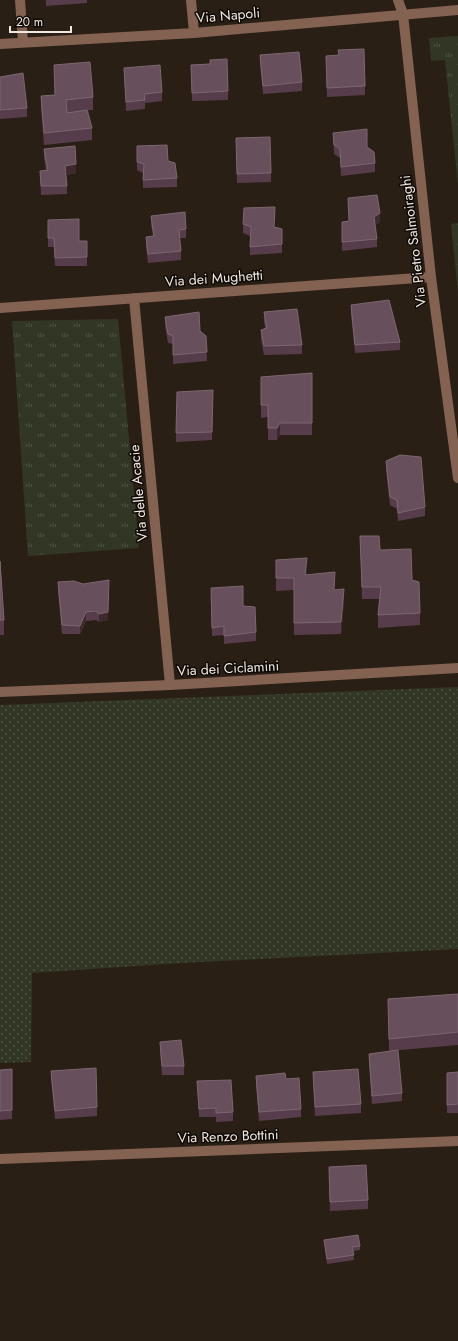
<svg xmlns="http://www.w3.org/2000/svg" width="458" height="1341" viewBox="0 0 458 1341" font-family="Jost,sans-serif">
	<style>
		.grass { fill: url(#grass-dots) }
		.park { fill: url(#park-tufts) }
		.lines { fill: none; stroke-linecap: round; stroke-linejoin: round }
		.street { stroke: #836252; stroke-width: 10 }
		.wall { fill: #573d4c }
		.shaded-wall { fill: #3e292f }
		.building { fill: #674f5c; stroke: #7c6771 }
		.labels { text-anchor: middle; dominant-baseline: central; stroke-width: 3; stroke-linejoin: round; paint-order: stroke }
		.street-label { font-size: 14px; fill: #f0e8e1; stroke: #0f0a06 }
	</style>
	<defs>
		<pattern id="grass-dots" width="8" height="8" patternUnits="userSpaceOnUse"><rect width="8" height="8" fill="#313724"/><path d="M2 2h.1M6 6h.1" fill="none" stroke="#4f5444" stroke-width="1.8" stroke-linecap="round"/></pattern>
		<pattern id="park-tufts" width="24" height="20" patternUnits="userSpaceOnUse"><rect width="24" height="20" fill="#313724"/><path d="M3 7l-1-3M5 7V3M7 7l1-3M15 17l-1-3M17 17v-4M19 17l1-3" fill="none" stroke="#4f5444"/></pattern>
	</defs>
	<rect width="100%" height="100%" fill="#2a1f14"/>
	<path class="grass" d="M458 687V949L181 963 32 973 31 1062 0 1063V705Z"/>
	<path class="park" d="M458 36V185L445 60 431 61 429 38Z
		M458 223V293L451 224Z
		M118 319 139 548 28 556 12 321Z"/>
	<g class="lines">
		<path class="street" d="M20 0 23 42
			M191 0 194 33
			M398 0 403 14 431 277 458 478
			M0 44 194 33 458 10
			M134 298 170 685
			M0 308 431 277
			M0 692 170 685 458 668
			M0 1159 458 1141"/>
	</g>
	<path class="wall" d="M46 0H87V3L46 6Z
		M260 55 302 82V91L263 94 260 64Z
		M338 55 365 86V95L327 97 326 56Z
		M210 64 228 91V100L192 101 191 65Z
		M54 65 93 97V110H88L92 128V140L44 145 41 108V96L55 95Z
		M124 68 162 92V101L145 103V109L126 111Z
		M0 77 27 108V117L0 119Z
		M333 133 367 147 375 163V172L341 176 340 158 334 154Z
		M236 138 271 173V182L237 183Z
		M137 146 168 161 177 178V187L143 188V173L137 170Z
		M44 149 76 173 66 175 67 186V194L41 195 40 171H46L44 158Z
		M348 198 380 222 375 225 377 239V247L342 251V222L349 221Z
		M151 216 186 229V238H179L181 251V260L148 263 146 246V237L153 236 151 224Z
		M48 220 79 241H87V266H55L54 247H48Z
		M243 224 274 227 282 229V253L250 255V236L243 233Z
		M351 305 400 342V350L355 353 351 314Z
		M264 312 302 345V354L264 355 261 339V330L265 328 264 321Z
		M165 317 200 331 206 336 207 361 173 364V344L168 343 165 326Z
		M312 373V435H280L277 440H268V417L261 418V377Z
		M213 399 212 440 176 442V433Z
		M386 461 425 507V516L398 521 397 509 390 505 386 470Z
		M360 536 380 550 412 580 420 613V625L378 628V615L379 599H362Z
		M276 560 307 570 306 575 335 590 344 601 341 634 294 635V590L276 591Z
		M0 561 4 620V635H0Z
		M74 581 108 620 99 622 96 620 86 621 80 634H62L58 591V582Z
		M211 597 243 606 256 632V641L224 644V635L212 636Z
		M458 994V1045L389 1051 388 999Z
		M160 1042 184 1066V1075H162L160 1051Z
		M369 1054 402 1093V1101L372 1104 369 1063Z
		M12 1069V1119L0 1120V1070Z
		M51 1071 97 1107V1116L55 1119 51 1079Z
		M313 1072 361 1104V1113L315 1116 313 1081Z
		M458 1072V1113H447V1073Z
		M256 1076 286 1079 301 1109V1117L259 1121 256 1085Z
		M197 1081 233 1112V1121L216 1122V1117H199Z
		M329 1167 368 1200V1209L330 1211Z
		M324 1240 360 1246V1250L353 1251 354 1260 327 1264Z"/>
	<path class="shaded-wall" d="M76 164V173L65 175V166Z
		M380 213V222L374 226V217Z
		M280 423V435L277 440V428Z
		M307 558V570L305 587V575Z
		M109 580 108 620 99 622V614Z
		M344 589V601L341 634V622Z
		M86 612V621L80 634V626Z"/>
	<path class="building" d="M364 49 365 86 327 88 326 56 339 55 338 50Z
		M299 52 302 82 263 86 260 55Z
		M227 59 228 91 192 93 191 65 210 64V60Z
		M90 62 93 97 66 100 67 113 87 110 92 128 44 133 41 96 55 95 54 65Z
		M160 65 162 92 144 94 145 100 126 102 124 68Z
		M23 73 27 108 0 110V77Z
		M367 129V147L374 152 375 163 341 167 340 149 334 145 333 133Z
		M270 137 271 173 237 174 236 138Z
		M167 145 168 161 175 163 177 178 143 180 144 164 137 162V146Z
		M75 146 76 164 65 166 67 186H41L40 171 48 170 44 149Z
		M377 195 380 213 374 217 377 239 342 242V222L349 221 348 198Z
		M275 207 274 227 282 229V244L250 247 251 227 243 224 244 208Z
		M185 212 186 229 179 230 181 251 148 254 146 237 154 236 151 216Z
		M79 219V241H87V257L55 258 54 238H48V220Z
		M389 300 400 342 355 345 351 305Z
		M297 309 302 345 264 346 261 330 267 328 264 312Z
		M199 312 200 331 206 336 207 352 173 355V336L168 334 165 317Z
		M312 373V423H280L277 428H268V405H261V377Z
		M213 390 212 432 176 433 177 392Z
		M400 455 421 457 425 507 398 513 397 500 390 497 386 461Z
		M360 536H379L380 550 411 549 412 580 419 582 420 613 378 615 381 587H362Z
		M307 558 305 575 335 572 334 590 344 589 341 622 294 623V578H276V560Z
		M0 561 4 620H0Z
		M109 580 108 612 99 614 96 611 86 612 80 626 62 625 58 582 74 581 83 584Z
		M243 586V606L255 607 256 632 224 636V626L212 628 211 588Z
		M458 994V1032L389 1039 388 999Z
		M181 1040 184 1066H162L160 1042Z
		M398 1050 402 1093 372 1096 369 1054Z
		M96 1068 97 1107 55 1111 51 1071Z
		M12 1069V1110L0 1111V1070Z
		M358 1069 361 1104 315 1107 313 1072Z
		M458 1072V1104L447 1105V1073Z
		M285 1073 286 1079 299 1078 301 1109 259 1112 256 1076Z
		M231 1080 233 1112 216 1113V1108L199 1109 197 1081Z
		M366 1165 368 1200 330 1202 329 1167Z
		M358 1235 360 1246 352 1247 354 1255 327 1259 324 1240Z"/>
	<g class="labels">
		<g class="street-label">
			<text transform="translate(228 15) rotate(-5)">Via Napoli</text>
			<text transform="translate(413 241) rotate(-97)">Via Pietro Salmoiraghi</text>
			<text transform="translate(214 278) rotate(-4)">Via dei Mughetti</text>
			<text transform="translate(138 493) rotate(-95)">Via delle Acacie</text>
			<text transform="translate(228 668) rotate(-3)">Via dei Ciclamini</text>
			<text transform="translate(228 1136) rotate(-2)">Via Renzo Bottini</text>
		</g>
	</g>
	<path d="M10 26v6h61v-6" fill="none" stroke="#f0e8e1" stroke-width="2"/>
	<text x="16" y="26" font-size="12" fill="#f0e8e1" stroke="#0f0a06" stroke-width="3" paint-order="stroke">20 m</text>
</svg>
